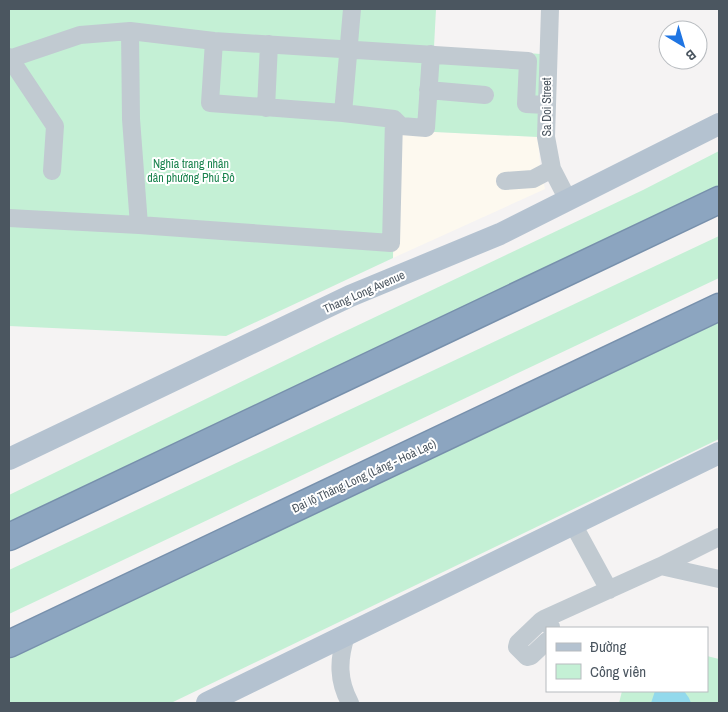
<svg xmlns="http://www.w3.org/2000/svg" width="728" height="712" viewBox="0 0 728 712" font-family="'Archivo Narrow',sans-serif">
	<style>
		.commercial { fill: #fdf9ef }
		.green { fill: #c4f0d5 }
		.water { fill: #92d9ec }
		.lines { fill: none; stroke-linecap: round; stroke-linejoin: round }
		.highway-casing { stroke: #7790ac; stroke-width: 29 }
		.minor { stroke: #c1cad1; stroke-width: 18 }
		.major { stroke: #b4c2d0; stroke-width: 22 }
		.highway { stroke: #8ca5c0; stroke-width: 26 }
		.labels { text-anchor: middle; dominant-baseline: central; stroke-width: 4; stroke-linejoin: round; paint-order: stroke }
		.street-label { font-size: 12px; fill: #4b5660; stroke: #fff }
		.park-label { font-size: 12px; fill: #1a834e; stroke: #fff }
	</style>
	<rect width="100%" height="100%" fill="#f5f3f3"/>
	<path class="commercial" d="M395 130 538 137 540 164 545 189 393 258Z"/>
	<path class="green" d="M9 9H436L434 47 541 54 538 137 395 130 393 258 226 336 9 326Z
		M719 151V190L9 522V495L331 338 643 190Z
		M719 236V278L9 614V570Z
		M719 317V439L171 703H9V648Z
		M707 656 719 659V703H619L622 691H707Z"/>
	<path class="water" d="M655 691H684L689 698 691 703H651Z"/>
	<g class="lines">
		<g class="highway-casing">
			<path id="highway" d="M9 537 719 200
				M9 644 719 307"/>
		</g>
		<path class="minor" d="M550 9 546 137 552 169 568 200
			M130 31 131 119 139 225
			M214 41 210 103 343 113 394 119 401 126 426 128 431 54
			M9 57 55 126 52 171
			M9 59 80 35 130 31 214 41 528 61 526 104 546 105
			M428 90 485 95
			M266 108 269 44
			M343 113 352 9
			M505 181 533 179 552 169
			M9 218 139 225 391 243 394 119
			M573 524 609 590
			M661 566 719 579
			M544 619 661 566 719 537
			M346 636C338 660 338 681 350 703
			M547 641 531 656 527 657 517 647 518 643 541 621 544 619 551 627"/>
		<path class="major" d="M9 459 350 296 500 234 719 124
			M207 703 719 453"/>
		<use href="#highway" class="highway"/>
	</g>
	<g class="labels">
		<g class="street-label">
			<text transform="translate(547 107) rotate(-90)">Sa Doi Street</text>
			<text transform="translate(364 292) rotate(-24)">Thang Long Avenue</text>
			<text transform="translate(364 476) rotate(-25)">Đại lộ Thăng Long (Láng - Hoà Lạc)</text>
		</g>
		<g class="park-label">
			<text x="191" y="164">Nghĩa trang nhân<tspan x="191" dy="14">dân phường Phú Đô</tspan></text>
		</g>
	</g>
	<rect width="728" height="712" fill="none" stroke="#4b5660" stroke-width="20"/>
	<rect x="546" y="627" width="162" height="65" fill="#ffffff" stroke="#b7bbbf"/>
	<rect x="556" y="643" width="25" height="8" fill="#b4c2d0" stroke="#b7bbbf"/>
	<text x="590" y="652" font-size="15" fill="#4b5660">Đường</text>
	<rect x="556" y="664" width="25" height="15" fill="#c4f0d5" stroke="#b7bbbf"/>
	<text x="590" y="677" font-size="15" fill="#4b5660">Công viên</text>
	<g transform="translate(683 45) rotate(142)"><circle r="24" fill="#ffffff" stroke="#b7bbbf"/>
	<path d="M0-4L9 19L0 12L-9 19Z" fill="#1f75e3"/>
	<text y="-8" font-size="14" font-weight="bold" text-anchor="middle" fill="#4b5660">B</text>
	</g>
</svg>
